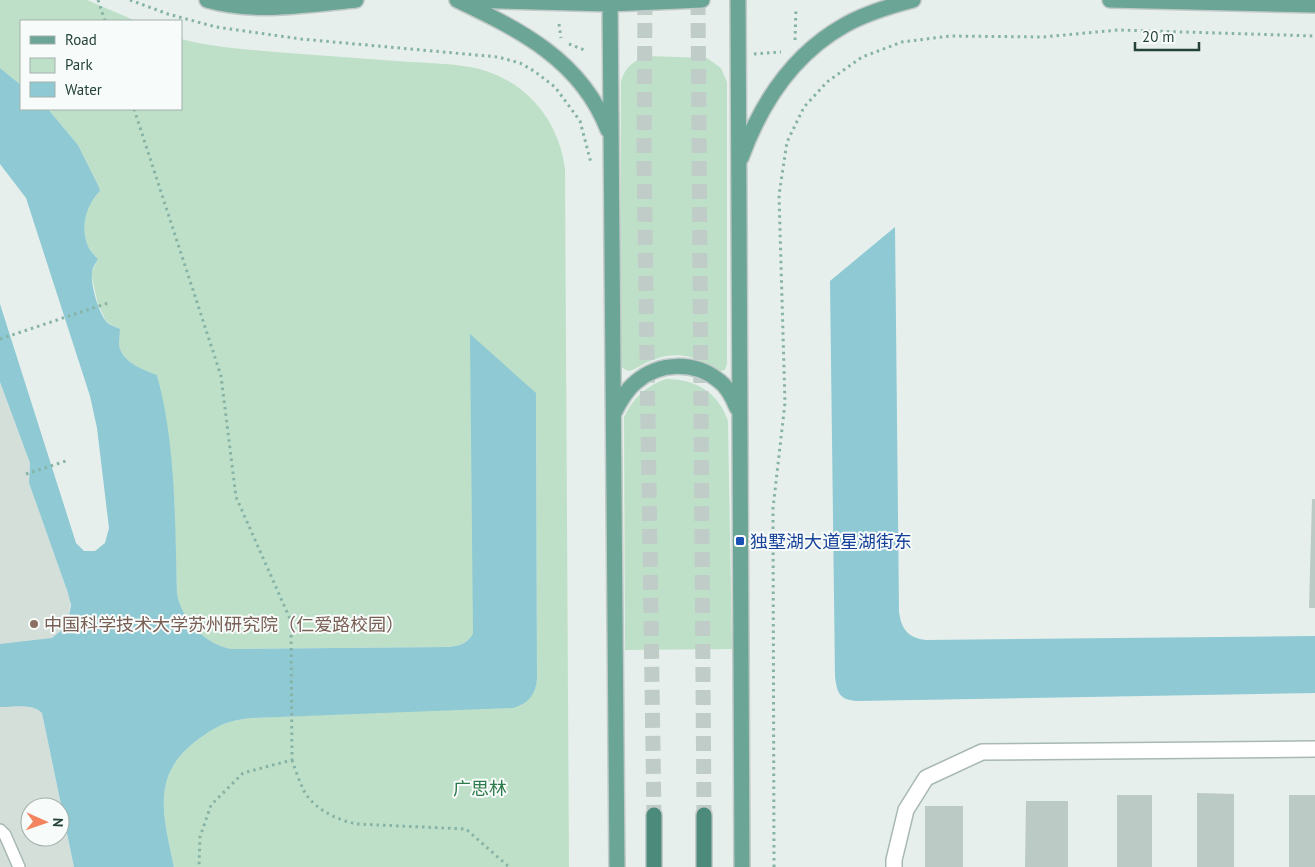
<svg xmlns="http://www.w3.org/2000/svg" width="1315" height="867" viewBox="0 0 1315 867" font-family="'PT Sans','Noto Sans SC',sans-serif">
	<style>
		.built { fill: #d4dfda; fill-rule: evenodd }
		.green { fill: #bfe0c8 }
		.water { fill: #8ec9d4 }
		.building { fill: #bbcac4 }
		.lines { fill: none; stroke-linecap: round; stroke-linejoin: round }
		.trunk-tunnel { stroke: #bfccc8; stroke-width: 15; stroke-dasharray: 15 8; stroke-linecap: butt }
		.service-casing { stroke: #a8b8b2; stroke-width: 14 }
		.minor-casing { stroke: #a8b8b2; stroke-width: 18 }
		.primary-casing { stroke: #c2cac8; stroke-width: 18 }
		.trunk-casing { stroke: #c2cac8; stroke-width: 18 }
		.path { stroke: #86b3a5; stroke-width: 3; stroke-dasharray: 2.5 4; stroke-linecap: butt }
		.service { stroke: #fff; stroke-width: 11 }
		.minor { stroke: #fff; stroke-width: 15 }
		.primary { stroke: #6aa596; stroke-width: 15 }
		.trunk { stroke: #4c8a7c; stroke-width: 15 }
		.transit-dot { fill: #1a4fb4; stroke: #f7fbf9; stroke-width: 2 }
		.education-dot { fill: #8d6e63; stroke: #f7fbf9; stroke-width: 2 }
		.labels { text-anchor: middle; dominant-baseline: central; stroke-width: 4; stroke-linejoin: round; paint-order: stroke }
		.transit-label { font-size: 18px; fill: #164399; stroke: #f7fbf9; text-anchor: start }
		.education-label { font-size: 18px; fill: #785e54; stroke: #f7fbf9; text-anchor: start }
		.park-label { font-size: 18px; fill: #2d7a4b; stroke: #f7fbf9 }
	</style>
	<rect width="100%" height="100%" fill="#e6efeb"/>
	<path class="built" d="M0 382 30 463 29 483 70 598 69 622 43 718 74 867H0ZM30 807H60V837H30Z"/>
	<path class="green" d="M0 0H87L136 21H21V85L0 68Z
		M181 39C212 47 243 49 275 52 315 55 356 58 396 61 421 63 459 63 483 70 529 84 559 122 565 169L569 867H174C163 814 149 772 203 736 220 724 231 720 252 718L520 706C530 699 536 691 537 679L536 393 473 633C468 644 459 646 448 647L231 649C205 644 182 620 177 594L174 496 161 392 157 376C143 370 122 362 119 345 119 340 120 334 120 329L110 324 106 321 98 304 91 274 98 259C94 255 90 251 88 246 80 228 86 205 100 191L99 187 78 145 48 109H181Z
		M648 56 707 58 721 68 727 82V364L725 370 720 371C696 356 677 350 650 361 642 364 636 370 628 371L621 367 620 364 621 81C625 67 634 60 648 56Z
		M666 379C696 379 718 392 728 421L732 649 625 650 624 417C633 398 646 386 666 379Z"/>
	<path class="water" d="M0 68 21 85V109H48L78 145 99 187 100 191C86 205 80 228 88 246 90 251 94 255 98 259 96 263 92 268 92 273 90 284 100 318 109 324 112 326 117 327 120 329 120 334 119 340 119 345 122 362 143 370 157 375 176 444 175 523 177 594 182 620 205 644 231 649L448 647C459 646 468 644 473 633L470 334 536 393 537 679C536 694 528 704 513 708L252 718C231 720 220 724 203 736 149 772 163 814 174 867H74L42 713C34 703 12 707 0 707V644L52 638 67 626 71 605 68 593 29 483 30 463 0 382V304L76 543 84 551H95L105 543 109 528 97 428 90 396 26 198 0 164Z
		M895 227 899 611C901 629 908 638 926 640L1315 636V693L856 701C839 699 837 693 835 676L830 281Z"/>
	<path class="building" d="M1312 499H1315V608H1309Z
		M1197 793 1234 794V867H1197Z
		M1117 795H1152V867H1117Z
		M1289 795H1315V867H1289Z
		M1026 801H1068V867H1025Z
		M925 806H963V867H925Z"/>
	<g class="lines">
		<path class="trunk-tunnel" d="M645 0 644 159 654 815
			M698 0 704 815"/>
		<g class="service-casing">
			<path id="service" d="M0 830 5 835 19 867"/>
		</g>
		<g class="minor-casing">
			<path id="minor" d="M894 867V860L906 810 926 778 982 752 1315 749"/>
		</g>
		<g class="primary-casing">
			<path id="primary" d="M207 0C255 14 308 5 356 0
				M457 0C520 30 581 60 608 130
				M468 0 610 4 702 0
				M610 0 617 867
				M738 0 742 867
				M1110 0 1315 5
				M741 158C761 103 793 54 845 25 866 13 890 6 913 0
				M614 413C620 401 626 390 636 382 659 362 694 361 718 380 727 386 733 398 737 408"/>
		</g>
		<g class="trunk-casing">
			<path id="trunk" d="M704 815V867
				M654 867V815"/>
		</g>
		<path class="path" d="M98 0 105 21
			M130 0 168 14 216 27 301 39 498 57 520 63 534 71 555 87 580 121 591 163
			M559 24 561 38
			M795 40 796 8
			M569 44 587 51
			M754 54 781 52
			M134 109 221 376 236 497 291 621 292 760 243 773 211 805 200 837 199 867
			M0 339 108 303
			M26 474 66 461
			M292 760C295 769 299 780 303 789 313 809 337 820 357 824L466 829 509 867
			M774 867 773 508 785 403 779 195 787 142 804 107 827 82 862 57 902 42 950 36 1043 37 1118 30 1315 36"/>
		<use href="#service" class="service"/>
		<use href="#minor" class="minor"/>
		<use href="#primary" class="primary"/>
		<use href="#trunk" class="trunk"/>
	</g>
	<rect class="transit-dot" x="735" y="536" width="10" height="10" rx="2.5"/>
	<circle class="education-dot" cx="34" cy="624" r="5"/>
	<g class="labels">
		<g class="transit-label">
			<text x="750" y="541">独墅湖大道星湖街东</text>
		</g>
		<g class="education-label">
			<text x="44" y="624">中国科学技术大学苏州研究院（仁爱路校园）</text>
		</g>
		<g class="park-label">
			<text x="480" y="788">广思林</text>
		</g>
	</g>
	<rect x="20" y="20" width="162" height="90" fill="#f7fbf9" stroke="#a3b1ad"/>
	<rect x="30" y="36" width="25" height="8" fill="#6aa596" stroke="#a3b1ad"/>
	<text x="65" y="45" font-size="15" fill="#24423a">Road</text>
	<rect x="30" y="58" width="25" height="15" fill="#bfe0c8" stroke="#a3b1ad"/>
	<text x="65" y="70" font-size="15" fill="#24423a">Park</text>
	<rect x="30" y="82" width="25" height="15" fill="#8ec9d4" stroke="#a3b1ad"/>
	<text x="65" y="95" font-size="15" fill="#24423a">Water</text>
	<g transform="translate(45 822) rotate(92)"><circle r="24" fill="#f7fbf9" stroke="#a3b1ad"/>
	<path d="M0-4L9 19L0 12L-9 19Z" fill="#f4845f"/>
	<text y="-8" font-size="14" font-weight="bold" text-anchor="middle" fill="#24423a">N</text>
	</g>
	<path d="M1135 42v8h64v-8" fill="none" stroke="#24423a" stroke-width="2.5"/>
	<text x="1142" y="42" font-size="15" fill="#24423a" stroke="#f7fbf9" stroke-width="4" paint-order="stroke">20 m</text>
</svg>
